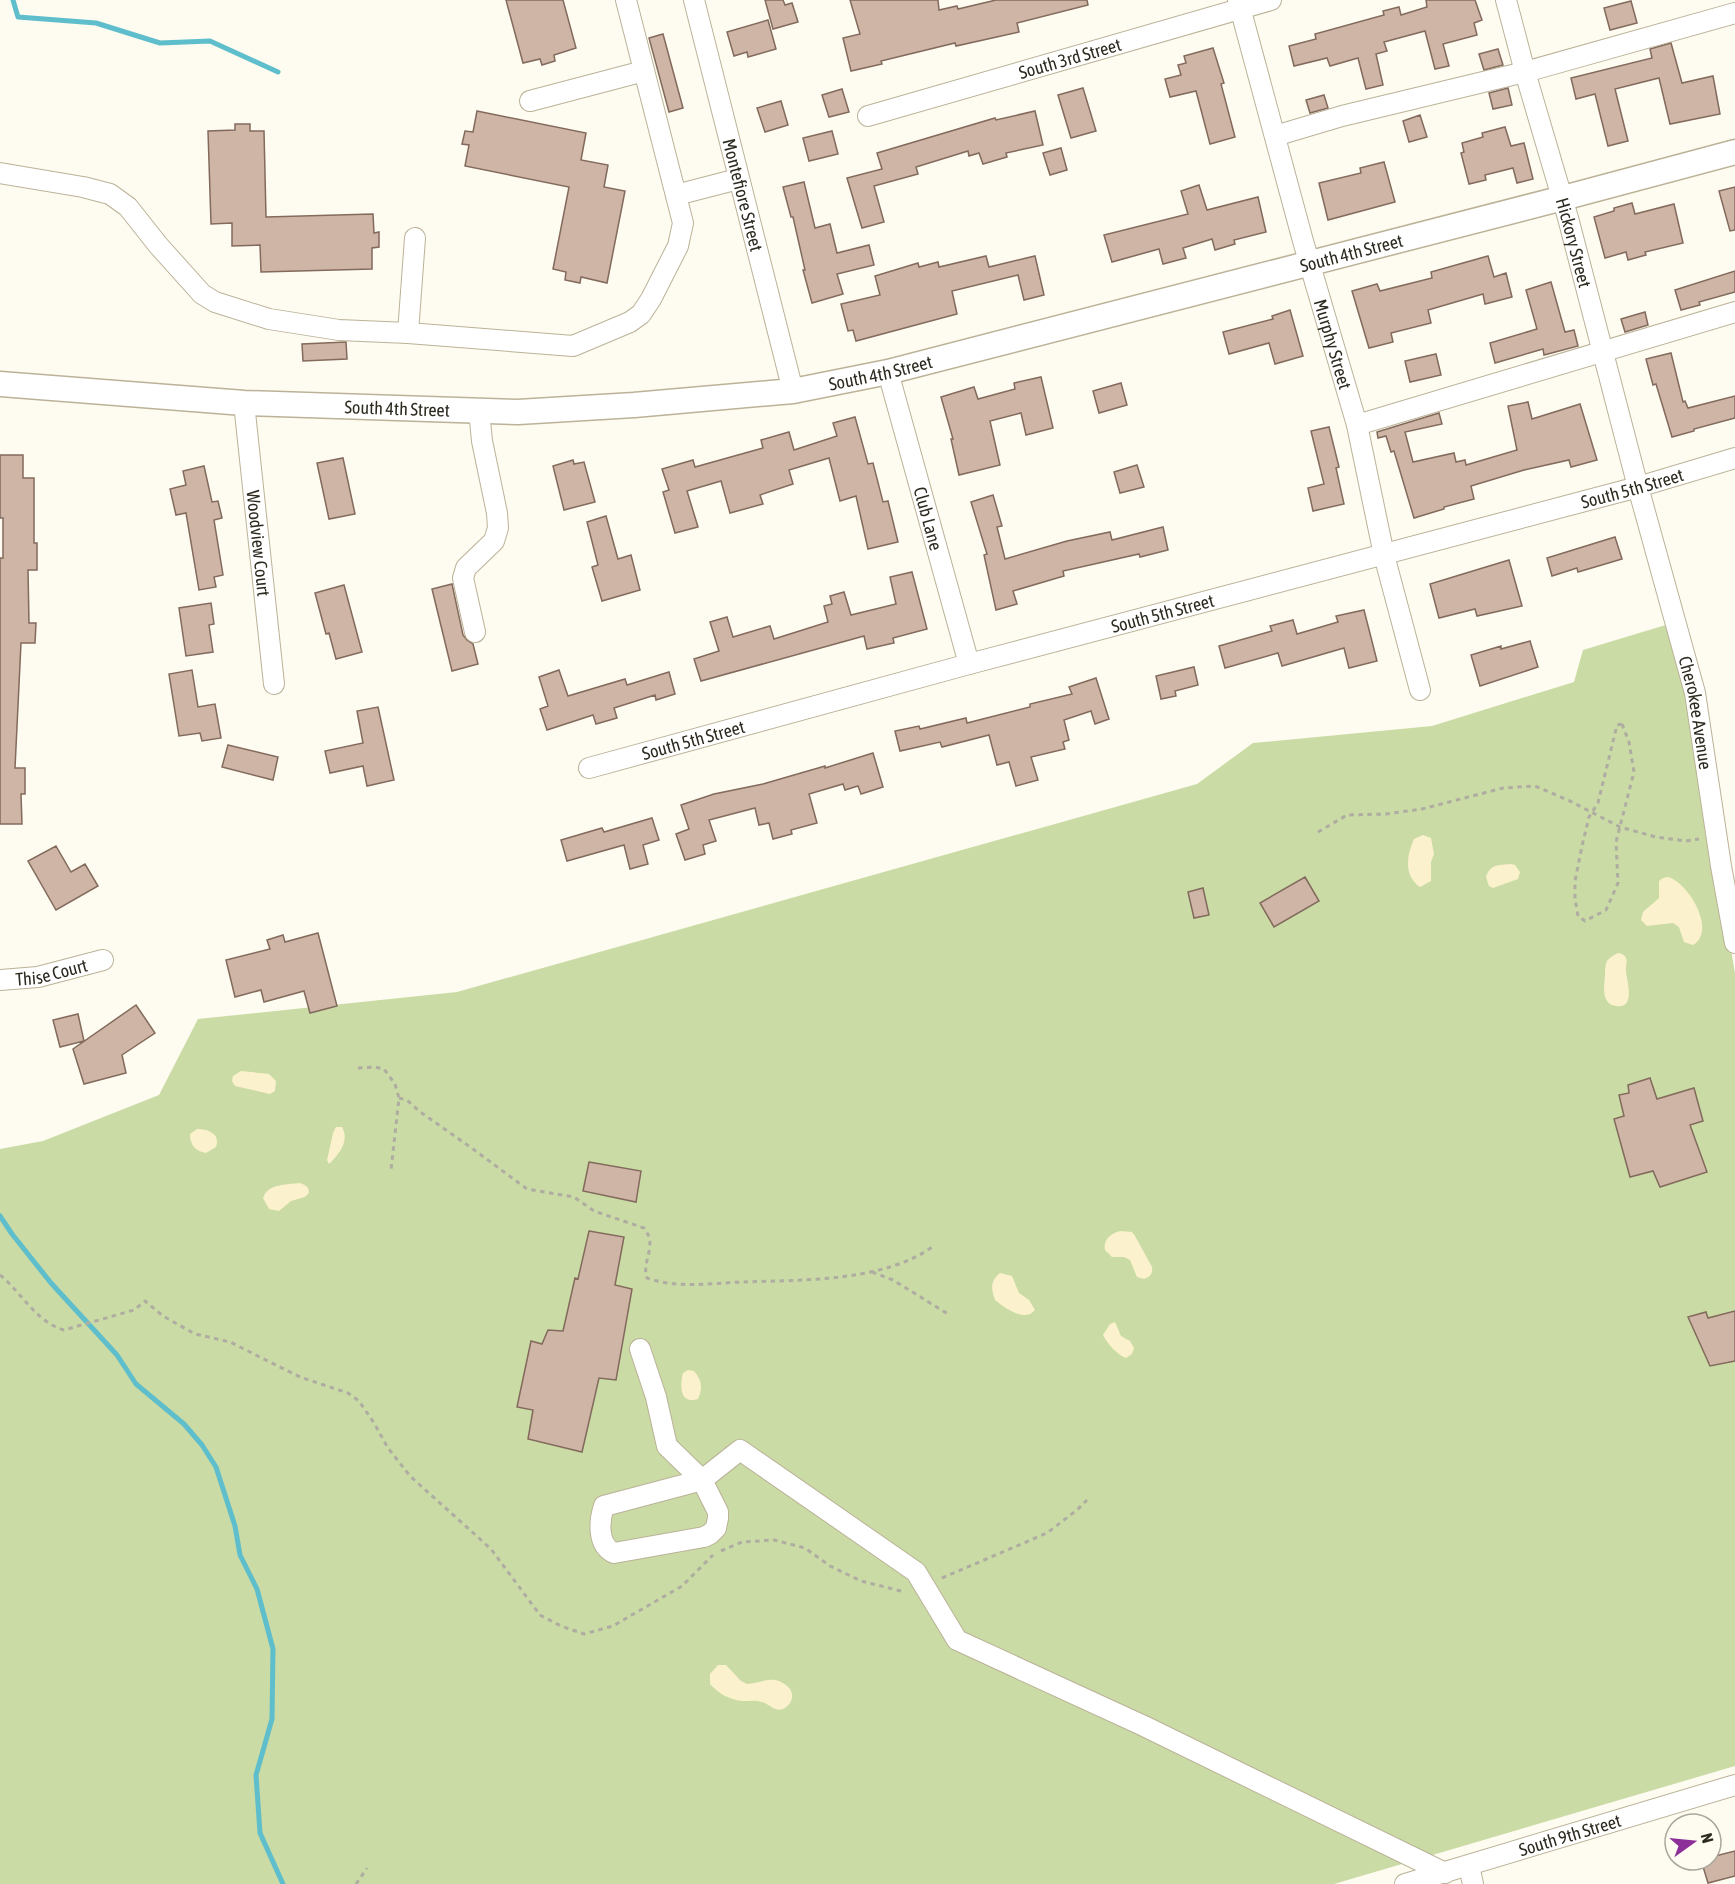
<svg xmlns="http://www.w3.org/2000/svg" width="1735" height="1884" viewBox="0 0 1735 1884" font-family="'Asap Condensed',sans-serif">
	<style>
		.green { fill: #cadba5 }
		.sand { fill: #fbf1cc }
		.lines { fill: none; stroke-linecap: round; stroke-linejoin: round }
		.stream { stroke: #5fbecb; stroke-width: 5 }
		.building { fill: #cfb5a6; stroke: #826a5c; stroke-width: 1.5 }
		.minor-casing { stroke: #bbb298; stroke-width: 22 }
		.major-casing { stroke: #bbb298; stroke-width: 27 }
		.path { stroke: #afaca1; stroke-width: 3; stroke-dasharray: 4.5 4.5; stroke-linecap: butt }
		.minor { stroke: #fff; stroke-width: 20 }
		.major { stroke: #fff; stroke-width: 24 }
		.labels { text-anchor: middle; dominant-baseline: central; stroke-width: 5; stroke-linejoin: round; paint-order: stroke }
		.street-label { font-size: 18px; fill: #2d2a20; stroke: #fefbf0 }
	</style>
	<rect width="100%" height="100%" fill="#fefbf0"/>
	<path class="green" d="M1669 624 1691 720 1735 973V1766L1334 1884H0V1149L43 1141 159 1095 198 1019 457 992 1197 784 1253 743 1432 726 1574 682 1583 650Z"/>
	<path class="sand" d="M1423 835 1431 838 1434 854 1431 862V881L1420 887C1403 875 1407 855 1414 839Z
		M1511 864 1515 865 1520 872 1518 879 1493 888 1489 886 1486 877C1490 864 1499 865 1511 864Z
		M1668 877C1689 883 1717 931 1693 945L1684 942 1679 927 1673 923 1647 926 1641 920 1643 912 1659 898V881L1663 878Z
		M1618 953C1622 954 1624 954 1626 958 1628 962 1625 968 1626 972 1627 981 1636 1009 1616 1006 1601 1004 1604 986 1605 975 1605 970 1605 965 1607 961 1610 957 1614 955 1618 953Z
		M241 1071 269 1074 276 1081 275 1091 270 1094 235 1086 232 1081 233 1076Z
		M336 1127H342C350 1141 339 1154 329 1164L327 1160 333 1133Z
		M197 1129C208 1129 221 1134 216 1147L206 1153C195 1151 190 1145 190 1134Z
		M300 1183C305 1185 309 1186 309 1193L305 1197 291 1201 279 1211 269 1209 263 1198C268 1183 287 1185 300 1183Z
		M1120 1231 1132 1232 1135 1236 1152 1267C1153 1274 1150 1277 1144 1279L1137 1277 1130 1260 1124 1257H1112L1105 1250C1103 1239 1111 1234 1120 1231Z
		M1000 1273 1012 1276 1019 1293 1029 1300 1035 1310C1025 1323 1005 1308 995 1300 991 1289 990 1281 1000 1273Z
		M1115 1322 1121 1336 1130 1341 1134 1348 1132 1354 1126 1358C1117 1355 1107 1343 1103 1335L1110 1324Z
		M688 1370 694 1371C702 1380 703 1388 698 1399 679 1405 680 1385 683 1373Z
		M718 1665H726L741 1681 747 1684C762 1683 773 1674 787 1686 791 1689 793 1694 792 1698 791 1703 787 1707 783 1709 774 1712 770 1704 762 1702 756 1700 749 1701 743 1701 730 1700 719 1694 710 1684V1674Z"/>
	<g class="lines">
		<path class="stream" d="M13 0 18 17 96 23 160 43 210 41 278 72
			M0 1216 12 1234 51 1283 117 1355 136 1384 184 1424 202 1445 216 1467 235 1526 240 1555 257 1589 273 1649 272 1719 256 1775 260 1833 283 1884"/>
	</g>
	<path class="building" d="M506 0H563L576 48 554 55 555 61 542 65 540 59 523 63Z
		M765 0H783L785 5 792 3 798 22 773 29Z
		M850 0H938L939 10 957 6 958 9 996 0H1087L1088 5 1017 23 1019 32 956 46 955 43 881 61 882 64 851 71 843 38 860 34Z
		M1426 0H1475L1482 20 1474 23 1477 35 1443 44 1449 66 1435 69 1425 31 1384 42 1387 51 1376 54 1383 85 1366 89 1358 58 1330 66 1327 58 1294 66 1289 46 1316 39 1315 34 1384 15 1383 11 1399 7 1401 15 1427 7Z
		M1631 1 1637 23 1610 30 1604 8Z
		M768 20 776 49 748 57 747 52 734 56 727 32Z
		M663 34 683 108 669 112 649 38Z
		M1671 43 1682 83 1713 76 1720 114 1670 124 1659 78 1615 89 1628 141 1608 146 1595 94 1576 99 1571 78 1652 58 1650 49Z
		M1213 48 1224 83 1221 84 1235 137 1210 144 1196 91 1170 97 1165 79 1181 75 1178 65 1186 63 1184 56Z
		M1498 49 1503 65 1484 70 1479 54Z
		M1083 88 1096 131 1071 138 1058 95Z
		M1508 88 1512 105 1493 109 1489 93Z
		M842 89 849 112 829 117 822 95Z
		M1324 95 1328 108 1310 113 1306 100Z
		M781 101 788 125 765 132 757 108Z
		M477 111 586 133 581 160 608 165 604 187 625 191 607 283 581 277 580 283 565 280 566 272 553 269 569 187 465 166 469 145 462 144 465 131 473 132Z
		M1035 111 1043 145 1006 153 1007 157 983 164 979 153 969 156 968 151 916 167 918 174 874 186 884 222 862 228 847 178 882 169 877 153 995 118 996 120Z
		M1420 115 1427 137 1409 142 1403 121Z
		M235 124H250V131H264L266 217 373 214 374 233 379 232V247L372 248V269L261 272 260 245 232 246V223L211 224 208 131 235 130Z
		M1505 127 1511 146 1524 143 1533 179 1517 183 1513 168 1485 175 1486 180 1469 184 1461 153 1464 152 1462 143 1483 137 1482 133Z
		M832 131 838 154 809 161 803 138Z
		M1061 148 1067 170 1050 175 1043 153Z
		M1384 162 1395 202 1328 220 1319 183 1361 173 1360 168Z
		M804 182 815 228 830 224 837 253 869 245 874 265 837 274 843 294 812 303 803 270H805L793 217H791L783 187Z
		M1199 185 1207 210 1258 197 1266 232 1234 240 1235 244 1215 250 1212 239 1183 248 1186 258 1163 264 1159 249 1112 262 1104 235 1188 214 1181 191Z
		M1735 187V230L1730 231 1719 191Z
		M1632 203 1635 214 1674 204 1683 243 1645 252 1646 255 1628 260 1626 252 1605 258 1594 217 1614 211V208Z
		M986 256 989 267 1035 256 1044 295 1024 300 1018 275 952 291 957 314 856 341 853 330 848 331 841 304 880 295 875 276 918 263 919 267 938 262 939 267Z
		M1488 256 1494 277 1506 273 1512 297 1485 304 1483 294 1428 310 1431 323 1391 333 1393 342 1369 348 1352 291 1377 284 1380 291 1432 278 1431 272Z
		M1735 271V292L1699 302 1700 305 1681 310 1675 290Z
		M1551 282 1565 332 1574 330 1578 346 1544 355 1543 349 1495 363 1490 343 1537 329 1526 290Z
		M1290 310 1303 356 1275 364 1269 343 1229 354 1223 332 1273 319 1272 316Z
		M1645 312 1648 325 1625 332 1621 319Z
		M346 342 347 359 303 361 302 344Z
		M1671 353 1683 402 1685 401 1688 408 1735 396V418L1694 429V431L1672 437 1656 384 1653 385 1646 359Z
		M1436 354 1441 375 1410 382 1405 361Z
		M1041 377 1053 428 1026 435 1021 413 990 421 1000 465 959 475 951 439H953L941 397 974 387 978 399 1015 389 1014 383Z
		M1121 383 1127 405 1099 413 1093 391Z
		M1528 402 1532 419 1580 404 1597 460 1571 467 1569 460 1524 470 1471 486 1474 499 1444 507V509L1414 518 1394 451 1391 452 1386 436 1378 438 1377 432 1439 413 1442 424 1405 432 1413 462 1454 453 1456 462 1465 460 1466 465 1517 450 1508 406Z
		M855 417 868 464 873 463 883 502 888 501 898 542 868 549 856 496 840 501 829 458 789 470 793 484 760 495 763 504 730 513 721 481 687 491 698 527 675 533 663 492 669 490 662 469 693 460 695 467 763 448 761 440 789 432 794 450 837 436 833 423Z
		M1329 427 1339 467 1336 468 1344 504 1313 511 1308 488 1324 484 1311 431Z
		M0 455H23V478H34V543H37V570H28L29 623H36L35 643H21L15 768H25V794H21L22 824H0V558H3V518H0Z
		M343 458 355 514 329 519 317 463Z
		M573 460 574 464 584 462 595 502 564 510 553 466Z
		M1137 465 1144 487 1120 493 1114 472Z
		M204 466 212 502 218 501 222 518 214 520 223 575 214 577 216 587 199 590 186 513 176 515 170 489 186 485 183 471Z
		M993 495 1002 526 997 527 1005 559 1067 541 1110 532 1112 540 1163 527 1168 550 1140 557 1139 554 1063 571 1064 576 1013 591 1017 604 996 610 984 555 987 554 971 502Z
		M606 516 618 559 631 555 640 590 602 601 592 567 598 565 587 522Z
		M1615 537 1622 559 1578 572 1577 568 1552 576 1547 558Z
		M1509 560 1522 606 1477 616 1475 609 1439 618 1430 584Z
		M912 572 927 629 893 638 894 643 867 649 864 636 701 681 694 659 719 651 710 622 727 617 733 637 770 626 774 639 828 622 824 606 832 604 830 596 844 592 851 615 896 604 890 577Z
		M452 584 463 635 467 640 473 644 478 664 452 671 432 589Z
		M344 585 362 652 336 659 329 633 326 634 315 593Z
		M211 603 214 624 209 625 213 652 186 656 179 608Z
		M1364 610 1377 661 1349 668 1344 648 1282 666 1278 653 1225 668 1219 646 1272 631 1270 626 1293 620 1297 634 1338 622 1336 616Z
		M1530 641 1538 667 1480 686 1471 655 1501 646V649Z
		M1194 667 1198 685 1175 691 1176 696 1161 699 1156 676Z
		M192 670 198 707 215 704 221 738 202 741 200 733 179 736 169 674Z
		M559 670 568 696 625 679 627 685 669 672 675 694 656 700 655 695 614 708 617 718 596 724 593 715 547 730 540 709 548 706 539 677Z
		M1096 678 1109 719 1095 724 1091 711 1064 720 1069 740 1063 742 1065 749 1031 757 1038 780 1016 786 1009 762 997 765 989 735 942 747 940 742 900 751 895 731 919 726 920 729 966 718 967 723 1030 707V704L1072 694 1069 687Z
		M378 707 394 780 367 786 363 766 330 773 325 751 363 743 357 711Z
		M228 745 278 757 273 780 222 767Z
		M873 753 883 787 861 794 858 786 845 790 843 784 809 794 817 823 791 830 792 834 773 839 769 823 759 825 755 808 709 820 716 841 703 845 705 854 685 860 676 834 689 829 681 805 714 794 763 784 825 766V768Z
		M652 818 659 840 643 845 648 864 630 869 624 845 567 861 561 840 602 828 604 832Z
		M56 846 71 872 85 864 98 886 56 910 28 861Z
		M1305 877 1319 901 1274 927 1260 903Z
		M1203 888 1209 915 1194 918 1188 892Z
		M318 933 337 1006 310 1013 304 991 264 1002 261 990 235 997 226 960 270 949 267 940 283 935 285 942Z
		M136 1005 155 1033 122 1055 126 1073 84 1084 73 1049Z
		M78 1014 84 1041 60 1047 53 1020Z
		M1650 1078 1657 1099 1694 1088 1703 1121 1690 1125 1707 1172 1660 1187 1653 1171 1630 1177 1614 1119 1624 1116 1619 1095 1629 1093 1628 1085Z
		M589 1162 641 1171 636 1202 583 1191Z
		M589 1231 624 1237 615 1285 632 1289 616 1380 599 1378 582 1452 528 1439 533 1410 517 1407 531 1341 542 1344 548 1330 563 1331 575 1278 578 1279Z
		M1735 1311V1361L1710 1366 1688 1317 1706 1312 1708 1318Z
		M1735 1851V1876L1708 1883 1701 1860H1711V1857Z"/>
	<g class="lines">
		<g class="minor-casing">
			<g id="minor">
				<path id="s1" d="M694 0 793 391"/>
				<path id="s2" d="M1238 0 1303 241 1357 425 1384 555 1420 690"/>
				<path id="s3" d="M1506 0 1525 72 1568 218 1638 487 1695 693 1721 866 1735 943"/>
				<path d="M530 101 644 71"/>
				<path id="s4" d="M868 116 1271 0"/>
				<path d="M1275 136 1342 116 1525 72 1735 13"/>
				<path d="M0 173 83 187 110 194 128 207 158 245 202 294 215 302 269 319 339 330 408 333 573 346 630 322 641 314 651 299 678 246 683 223 626 0"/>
				<path d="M676 195 738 179"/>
				<path d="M408 333 415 238"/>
				<path id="s5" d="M888 372 969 664"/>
				<path id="s6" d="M244 403 274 684"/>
				<path d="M1357 425 1735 312"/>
				<path d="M475 632 463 578 466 568 494 541 498 528 497 513 482 441 479 410"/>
				<path id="s7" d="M589 768 969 664 1638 487 1735 458"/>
				<path id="s8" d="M0 980 38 977 103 960"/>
				<path d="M640 1349 656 1397 667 1446 702 1480 718 1512V1518L716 1528 710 1534 704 1537 614 1553C597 1545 599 1521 604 1506L702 1480 740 1450 916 1572 957 1640 1144 1726 1445 1873"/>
				<path d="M1469 1866 1473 1884"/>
				<path id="s9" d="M1405 1884 1735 1785"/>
			</g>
		</g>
		<g class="major-casing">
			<g id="major">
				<path id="s10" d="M0 384 244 403 518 412 634 405 793 391 888 372 1563 198 1735 152"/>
			</g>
		</g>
		<path class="path" d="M1622 724 1629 742 1634 772 1616 842 1618 883 1606 910 1585 921 1578 916 1575 899V881L1582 846 1589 817 1598 803 1617 725Z
			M1318 832 1347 815 1386 814 1422 809 1503 788 1535 786 1570 801 1620 827 1656 837 1686 841 1699 839
			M358 1068 375 1067 384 1069 395 1084 399 1098 391 1170
			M399 1098 407 1100 419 1111 473 1149 527 1189 574 1197 594 1211 644 1228C645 1231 648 1233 649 1237 653 1250 642 1266 647 1278 679 1289 711 1283 743 1282 803 1280 886 1282 935 1245
			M872 1272 893 1280 948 1314
			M0 1275C22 1293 36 1322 64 1330L134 1310 145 1301 163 1316 195 1334 230 1342 300 1377 348 1393 359 1401 374 1423 388 1448 410 1476 491 1549 540 1615 561 1626 584 1634 613 1626 682 1586 713 1555
			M721 1551 742 1542 774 1540 805 1548 830 1566 861 1581 905 1592
			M942 1578 1047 1533 1077 1510 1087 1500
			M356 1884 367 1868"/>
		<use href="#minor" class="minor"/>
		<use href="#major" class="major"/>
	</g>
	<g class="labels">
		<g class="street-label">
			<text stroke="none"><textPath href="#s4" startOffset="210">South 3rd Street</textPath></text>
			<text stroke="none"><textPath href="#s1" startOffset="201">Montefiore Street</textPath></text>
			<text stroke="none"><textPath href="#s3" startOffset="252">Hickory Street</textPath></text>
			<text stroke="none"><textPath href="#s10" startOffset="1370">South 4th Street</textPath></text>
			<text stroke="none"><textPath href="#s2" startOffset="357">Murphy Street</textPath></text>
			<text stroke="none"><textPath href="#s10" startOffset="884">South 4th Street</textPath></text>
			<text stroke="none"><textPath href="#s10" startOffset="398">South 4th Street</textPath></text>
			<text stroke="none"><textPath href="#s7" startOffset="1080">South 5th Street</textPath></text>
			<text stroke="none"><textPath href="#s5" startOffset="152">Club Lane</textPath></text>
			<text stroke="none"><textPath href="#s6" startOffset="141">Woodview Court</textPath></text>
			<text stroke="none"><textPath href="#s7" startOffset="594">South 5th Street</textPath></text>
			<text stroke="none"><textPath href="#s3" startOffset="738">Cherokee Avenue</textPath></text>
			<text stroke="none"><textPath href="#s7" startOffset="108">South 5th Street</textPath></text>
			<text stroke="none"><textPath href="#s8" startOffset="52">Thise Court</textPath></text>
			<text stroke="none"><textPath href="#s9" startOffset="172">South 9th Street</textPath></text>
		</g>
	</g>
	<g transform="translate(1693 1842) rotate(75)"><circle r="28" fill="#fefbf0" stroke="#aaa79d" stroke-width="1.5"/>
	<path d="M0-4.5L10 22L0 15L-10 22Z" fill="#8c2f99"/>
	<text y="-9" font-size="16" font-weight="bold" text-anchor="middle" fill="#2d2a20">N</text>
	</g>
</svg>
